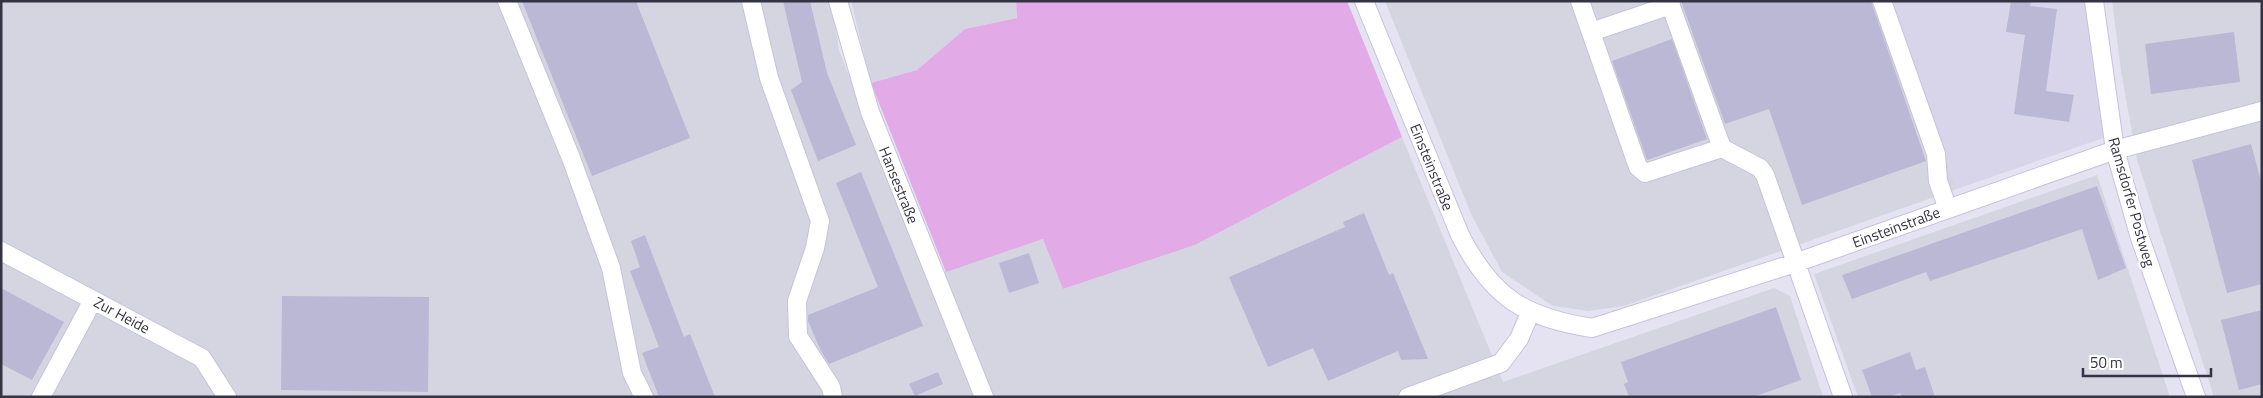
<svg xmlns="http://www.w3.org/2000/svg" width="2263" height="398" viewBox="0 0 2263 398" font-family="'Titillium Web',sans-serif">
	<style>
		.residential { fill: #d8d5ea }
		.industrial { fill: #d5d5e1 }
		.green { fill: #e3aae8 }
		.building { fill: #bab8d4 }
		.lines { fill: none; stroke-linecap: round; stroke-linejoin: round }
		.minor-casing { stroke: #c6c2dc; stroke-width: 20 }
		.minor { stroke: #fff; stroke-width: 18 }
		.labels { text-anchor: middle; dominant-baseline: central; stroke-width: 4.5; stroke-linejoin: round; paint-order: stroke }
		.street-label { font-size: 15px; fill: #343344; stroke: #fff }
	</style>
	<rect width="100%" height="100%" fill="#e5e3f2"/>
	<path class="residential" d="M1890 1H2087L2098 102 2106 137 1957 189Z"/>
	<path class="industrial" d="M1 1H832L839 50 926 278 1043 239 1063 289 1195 245 1402 137 1503 382 1774 288 1790 296 1823 397H1Z
		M851 1H1016L1017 18 965 29 917 70 871 83Z
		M1385 1H1890L1957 189 1624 306 1589 311 1553 306 1502 272 1471 214Z
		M2112 1H2262V397H2214L2137 160 2121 71Z
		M2097 175 2170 397H1858L1814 274Z"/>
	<path class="green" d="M1016 1H1347L1402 137 1195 245 1063 289 1043 239 946 272 871 83 917 70 965 29 1017 18Z"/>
	<path class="building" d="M522 1H636L690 138 592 176Z
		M783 1H810L827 73 856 145 818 161 791 90 802 82Z
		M1681 1H1871L1926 161 1802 205 1769 109 1725 124Z
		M2011 1H2031L2030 6 2057 9 2046 91 2074 95 2069 122 2014 114 2025 35 2006 32Z
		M2234 32 2240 82 2151 94 2145 44Z
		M1672 39 1707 139 1647 160 1612 61Z
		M2251 144 2262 184V284L2227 293 2192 160Z
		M861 172 923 326 829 364 821 351 808 321V315L878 287 836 183Z
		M2097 186 2126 268 2098 280 2082 229 1930 281 1926 272 1852 299 1842 275Z
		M1364 213 1389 275 1393 273 1428 359 1401 360 1398 351 1328 381 1313 348 1268 367 1229 277 1345 227 1343 222Z
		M645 235 684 337 690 334 715 397H659L642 353 659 347 630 271 640 267 631 241Z
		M1029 253 1039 283 1009 293 999 263Z
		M1 288 64 322 32 380 1 364Z
		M282 296 429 297 428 392 281 390Z
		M1776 307 1801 380 1753 397H1629L1624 384 1628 382 1621 362Z
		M2262 310V384L2239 390 2221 320Z
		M1910 352 1916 370 1925 367 1935 397H1902L1900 393 1888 397H1872L1862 370Z
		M938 372 943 384 915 396 909 384Z"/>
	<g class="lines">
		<g class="minor-casing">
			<path id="minor" d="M507 1 571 158 611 268 632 373 644 397
				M751 1 769 78 820 221 815 248 797 301 798 336 831 387 833 397
				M838 1 870 112 984 397
				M1364 1 1460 235C1492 298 1524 317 1592 328L1795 263 2115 150 2262 111
				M1580 1 1638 167 1645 173 1722 148 1669 1
				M1882 1 1936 154 1938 181 1948 209
				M2094 1 2115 150 2140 238 2196 397
				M1591 32 1671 5
				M1722 148 1760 168 1765 175 1843 397
				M1 251 202 358 227 397
				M41 397 93 300
				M1408 397 1501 363 1519 339 1530 313"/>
		</g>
		<use href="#minor" class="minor"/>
	</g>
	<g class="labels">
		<g class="street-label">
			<text transform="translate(1432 167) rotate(68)">Einsteinstraße</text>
			<text transform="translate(899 185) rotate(68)">Hansestraße</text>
			<text transform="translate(2132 202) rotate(74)">Ramsdorfer Postweg</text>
			<text transform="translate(1896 227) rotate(-20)">Einsteinstraße</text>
			<text transform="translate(122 315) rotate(28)">Zur Heide</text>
		</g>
	</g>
	<rect width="2263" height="398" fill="none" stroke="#343344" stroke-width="5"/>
	<path d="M2083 368v8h128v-8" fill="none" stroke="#343344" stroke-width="2.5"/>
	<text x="2090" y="368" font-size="15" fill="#343344" stroke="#ffffff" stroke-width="4" paint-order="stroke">50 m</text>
</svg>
